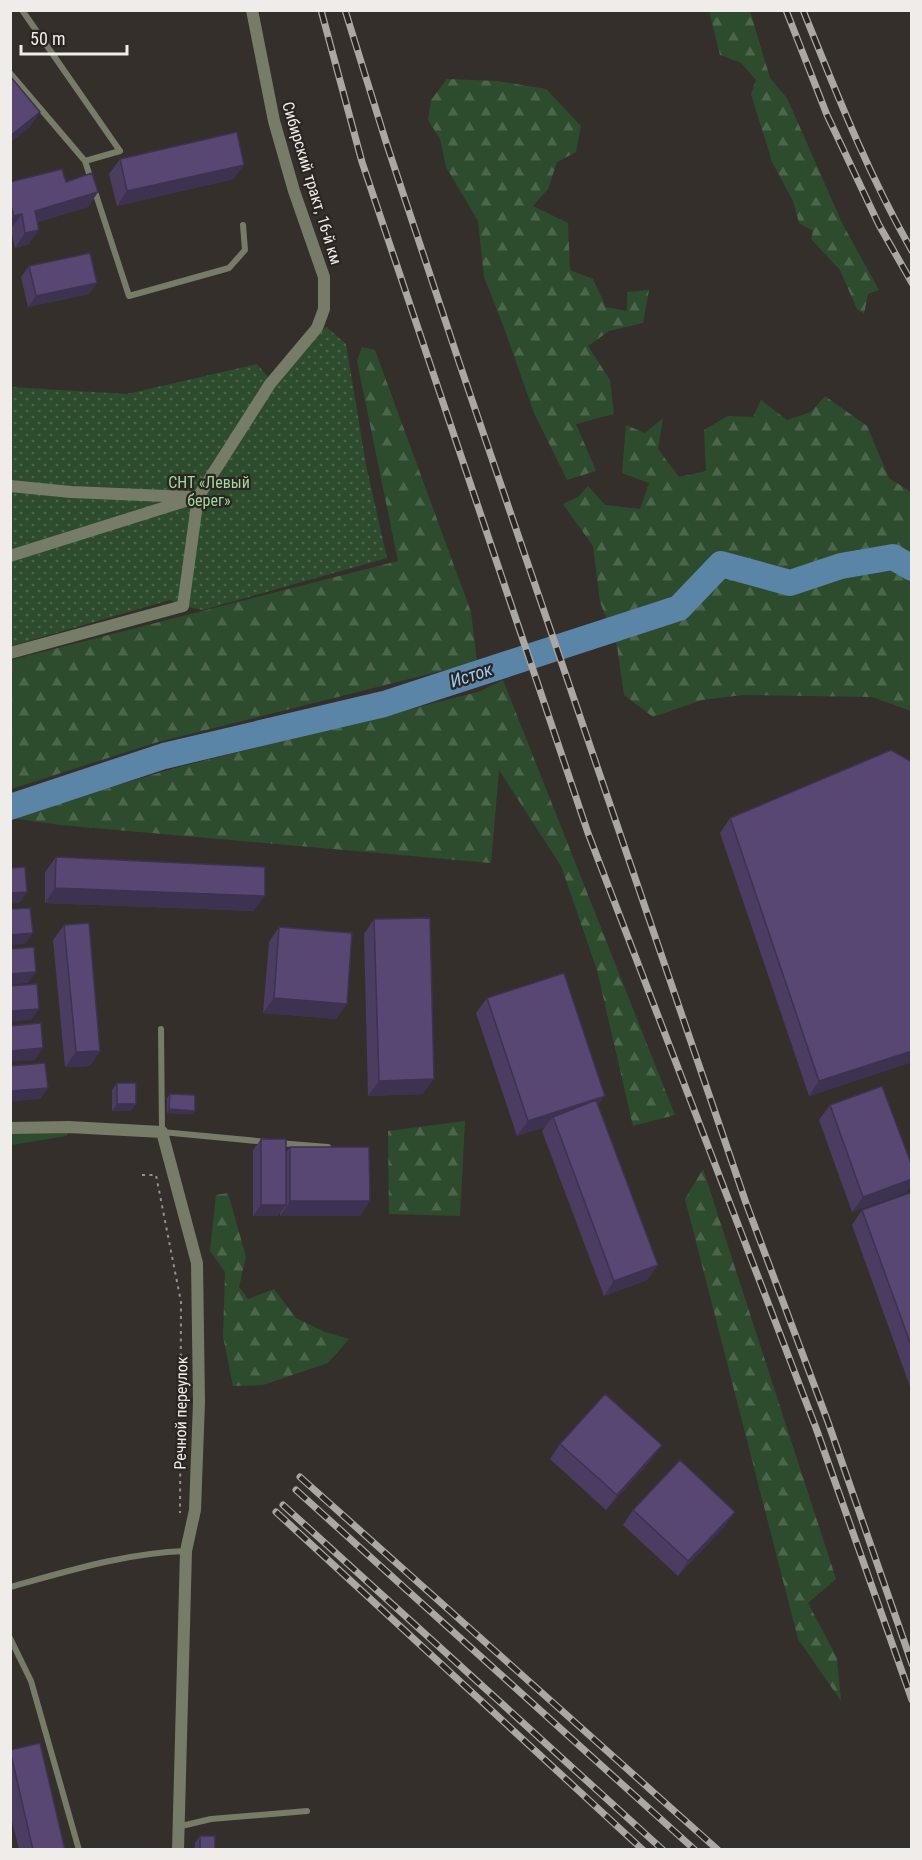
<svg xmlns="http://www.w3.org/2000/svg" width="922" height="1860" viewBox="0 0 922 1860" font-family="'Roboto Condensed',sans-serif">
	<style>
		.forest { fill: url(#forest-firs) }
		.park { fill: #2d4c2d }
		.garden { fill: url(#garden-dots) }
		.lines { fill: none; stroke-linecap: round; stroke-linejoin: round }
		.river { stroke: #5a85a7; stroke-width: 26 }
		.path { stroke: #96918e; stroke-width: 2; stroke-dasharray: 3 4.5; stroke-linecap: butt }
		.service { stroke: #767c67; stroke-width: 6 }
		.minor { stroke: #767c67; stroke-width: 12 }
		.rail-casing { stroke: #aba7a3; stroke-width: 7 }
		.rail { stroke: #2a2521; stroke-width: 4.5; stroke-dasharray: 14; stroke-linecap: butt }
		.wall { fill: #4b3d62 }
		.shaded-wall { fill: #3d3250 }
		.building { fill: #574772; stroke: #3d3250; stroke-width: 1.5 }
		.labels { text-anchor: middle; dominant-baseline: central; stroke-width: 4.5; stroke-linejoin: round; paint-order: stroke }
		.street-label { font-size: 16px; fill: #f0ecea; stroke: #2a2521 }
		.park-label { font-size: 16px; fill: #a0d99e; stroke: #2a2521 }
		.water-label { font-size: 18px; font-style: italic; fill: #97ccf6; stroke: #2a2521 }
	</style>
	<defs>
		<pattern id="forest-firs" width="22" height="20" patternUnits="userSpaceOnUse" patternTransform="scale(1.5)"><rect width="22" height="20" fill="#2d4c2d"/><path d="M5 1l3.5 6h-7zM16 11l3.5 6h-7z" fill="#4c664c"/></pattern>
		<pattern id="garden-dots" width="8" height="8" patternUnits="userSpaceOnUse" patternTransform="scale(1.5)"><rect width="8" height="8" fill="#2d4c2d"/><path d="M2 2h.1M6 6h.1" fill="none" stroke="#4c664c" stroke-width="1.8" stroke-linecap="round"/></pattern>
	</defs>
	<rect width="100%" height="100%" fill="#342f2a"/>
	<path class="forest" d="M709 11H750L770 78 787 98 842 223 879 290 868 294 864 314 857 309 840 270 811 239 813 231 799 223 793 201 772 162 751 94 756 80 741 63 720 55Z
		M447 79 497 81 546 89 581 126 576 152 557 162 548 189 533 206 568 223 570 270 593 279 606 307 627 311V292L649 290 643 323 609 331 588 346 610 380 614 414 576 424 596 471 567 480 534 413 503 325 484 277 478 221 446 167 440 139 428 120 431 100Z
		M362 347 375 350 471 612 477 662 158 742 11 789V660L398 561 357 361Z
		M825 396 867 426 889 478 911 492V711L872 697 743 695 702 700 653 717 624 695 617 646 600 602 593 546 563 504 578 497 588 486 605 505 640 509 649 483 622 473 626 425 645 433 663 418 658 449 679 477 706 471 704 430 728 416 753 417 761 400 787 420 811 412Z
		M503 680 675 1115 633 1126 597 970 561 866 499 770 491 863 60 825 11 818V817L175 768 478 692Z
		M465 1121 460 1216 389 1214 388 1131Z
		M703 1169 836 1579 808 1603 837 1658 841 1701 798 1639 685 1199Z
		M228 1193 246 1257 239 1287 248 1299 274 1289 296 1318 325 1332 349 1339 328 1363 263 1385 233 1386 223 1336 225 1272 210 1251 216 1195Z"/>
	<path class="park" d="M69 1127 67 1136 11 1145V1128Z"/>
	<path class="garden" d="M326 327 346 344 366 465 387 558 203 610 183 606 170 600 11 646 10 387 127 394 257 364 275 386Z"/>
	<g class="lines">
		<path class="river" d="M10 807 164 756 384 704 679 608 721 564 790 583 841 566 893 557 912 568"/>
		<path class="path" d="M142 1175H156L181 1302 180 1513"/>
		<path class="service" d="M22 10 120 151 85 161
			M10 73 85 161 129 296 229 268 245 250 243 225
			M161 1029 162 1132 268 1142
			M278 1143 328 1147
			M10 1587C68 1571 125 1553 186 1551
			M10 1638 31 1681 79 1850
			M177 1827 211 1819 307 1811"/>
		<path class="minor" d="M10 486 71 492 189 497
			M10 556 198 497
			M10 653 183 606 198 497 270 384 317 328 324 309V277L294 191 274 121 252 10
			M10 1128 69 1127 162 1132 197 1263 199 1402 195 1510 186 1551 178 1850"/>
		<g class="rail-casing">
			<path id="rail" d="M321 10 362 162 588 833 816 1428 912 1700
				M345 10 386 142 459 362 746 1203 828 1422 912 1664
				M786 10 827 115 879 225 912 283
				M803 10C836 92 868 174 912 251
				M300 1477 718 1850
				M296 1490 695 1850
				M283 1505 663 1850
				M276 1512 643 1850"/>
		</g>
		<use href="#rail" class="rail"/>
	</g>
	<path class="wall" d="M120 159 234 179 117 206 109 174Z
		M10 182H66L98 192 88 207 38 222 29 244 15 248 11 229H10Z
		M29 266 97 283 89 294 28 307 21 277Z
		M912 762V1062L809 1096 720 833 730 818Z
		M56 857 254 911 45 903V872Z
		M374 919 423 1094 368 1096 364 934Z
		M64 925 100 1051 90 1066 65 1067 53 940Z
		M279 927 336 1019 263 1013 269 942Z
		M487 998 598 1106 658 1265 647 1280 604 1296 542 1131 545 1127 517 1136 476 1013Z
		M117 1083 131 1111H112V1090Z
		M170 1094 192 1114 167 1113V1098Z
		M830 1105 912 1166V1184L905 1193 852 1212 819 1120Z
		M261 1139 286 1153 290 1147 360 1216H280V1213L278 1216H253V1150Z
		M912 1192V1392L852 1225 862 1210Z
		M560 1444 662 1445 651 1460 606 1510 550 1459Z
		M633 1510 735 1512 724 1527 678 1576 623 1525Z
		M10 1750 65 1850H19L10 1813Z
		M200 1836 215 1850H195V1843Z"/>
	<path class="shaded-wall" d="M40 112 30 127 10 143V136Z
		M244 165 234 179 117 206 127 191Z
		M98 192 88 207 25 226 35 211Z
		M22 214 11 229H10V220L14 216Z
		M39 230 29 244 15 248 25 233Z
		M97 283 89 294 28 307 36 296Z
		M55 888 265 896 254 911 45 903Z
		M27 892 19 903 10 904V893Z
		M33 933 25 944 10 945V935Z
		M36 972 28 983 10 985V974Z
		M274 998 347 1004 336 1019 263 1013Z
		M39 1009 31 1020 10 1022V1011Z
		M43 1048 35 1060 10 1062V1051Z
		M100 1051 90 1066 65 1067 76 1052Z
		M912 1051V1062L809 1096 819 1081Z
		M434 1079 423 1094 368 1096 379 1081Z
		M48 1088 40 1099 10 1102V1091Z
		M605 1096 594 1110 553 1117 545 1127 517 1136 528 1121Z
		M117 1104H136L131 1111H112Z
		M169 1109 195 1111 192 1114 167 1113Z
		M912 1179V1184L905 1193 852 1212 863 1197Z
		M290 1201H370L360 1216H280Z
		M261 1205H286L278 1216H253Z
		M658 1265 647 1280 604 1296 614 1281Z
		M662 1445 651 1460 606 1510 617 1495Z
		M735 1512 724 1527 678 1576 688 1561Z"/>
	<path class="building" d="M10 76 40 112 10 136Z
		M237 132 244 165 127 191 120 159Z
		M62 169 66 182 92 173 98 192 35 211 39 230 25 233 22 214 14 216 10 203V182Z
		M90 253 97 283 36 296 29 266Z
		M891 750 912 762V1051L819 1081 730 818Z
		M56 857 265 867V896L55 888Z
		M25 867 27 892 10 893V868Z
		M30 908 33 933 10 935V909Z
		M430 918 434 1079 379 1081 374 919Z
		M89 923 100 1051 76 1052 64 925Z
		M279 927 352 933 347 1004 274 998Z
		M34 947 36 972 10 974V949Z
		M564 973 605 1096 528 1121 487 998Z
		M37 984 39 1009 10 1011V986Z
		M41 1023 43 1048 10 1051V1026Z
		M45 1063 48 1088 10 1091V1066Z
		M117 1083H136V1104H117Z
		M882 1086 912 1166V1179L863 1197 830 1105Z
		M170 1094 195 1095V1111L169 1109Z
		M596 1100 658 1265 614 1281 553 1117Z
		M261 1139H286V1205H261Z
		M290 1147H369L370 1201H290Z
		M912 1192V1348L862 1210Z
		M605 1394 662 1445 617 1495 560 1444Z
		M680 1460 735 1512 688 1561 633 1510Z
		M40 1743 65 1850H33L10 1750Z
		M200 1836H215V1850H200Z"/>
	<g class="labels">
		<g class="street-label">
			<text transform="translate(312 183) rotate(73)">Сибирский тракт, 16-й км</text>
			<text transform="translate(181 1413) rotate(-89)">Речной переулок</text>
		</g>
		<g class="park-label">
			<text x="209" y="482">СНТ «Левый<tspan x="209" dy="18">берег»</tspan></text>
		</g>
		<g class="water-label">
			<text transform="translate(471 675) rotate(-18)">Исток</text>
		</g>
	</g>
	<rect width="922" height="1860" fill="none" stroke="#f0ecea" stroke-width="24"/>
	<path d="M21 45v9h106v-9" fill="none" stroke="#f0ecea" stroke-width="3"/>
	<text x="30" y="45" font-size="18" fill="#f0ecea" stroke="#2a2521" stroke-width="4.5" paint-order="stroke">50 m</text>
</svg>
